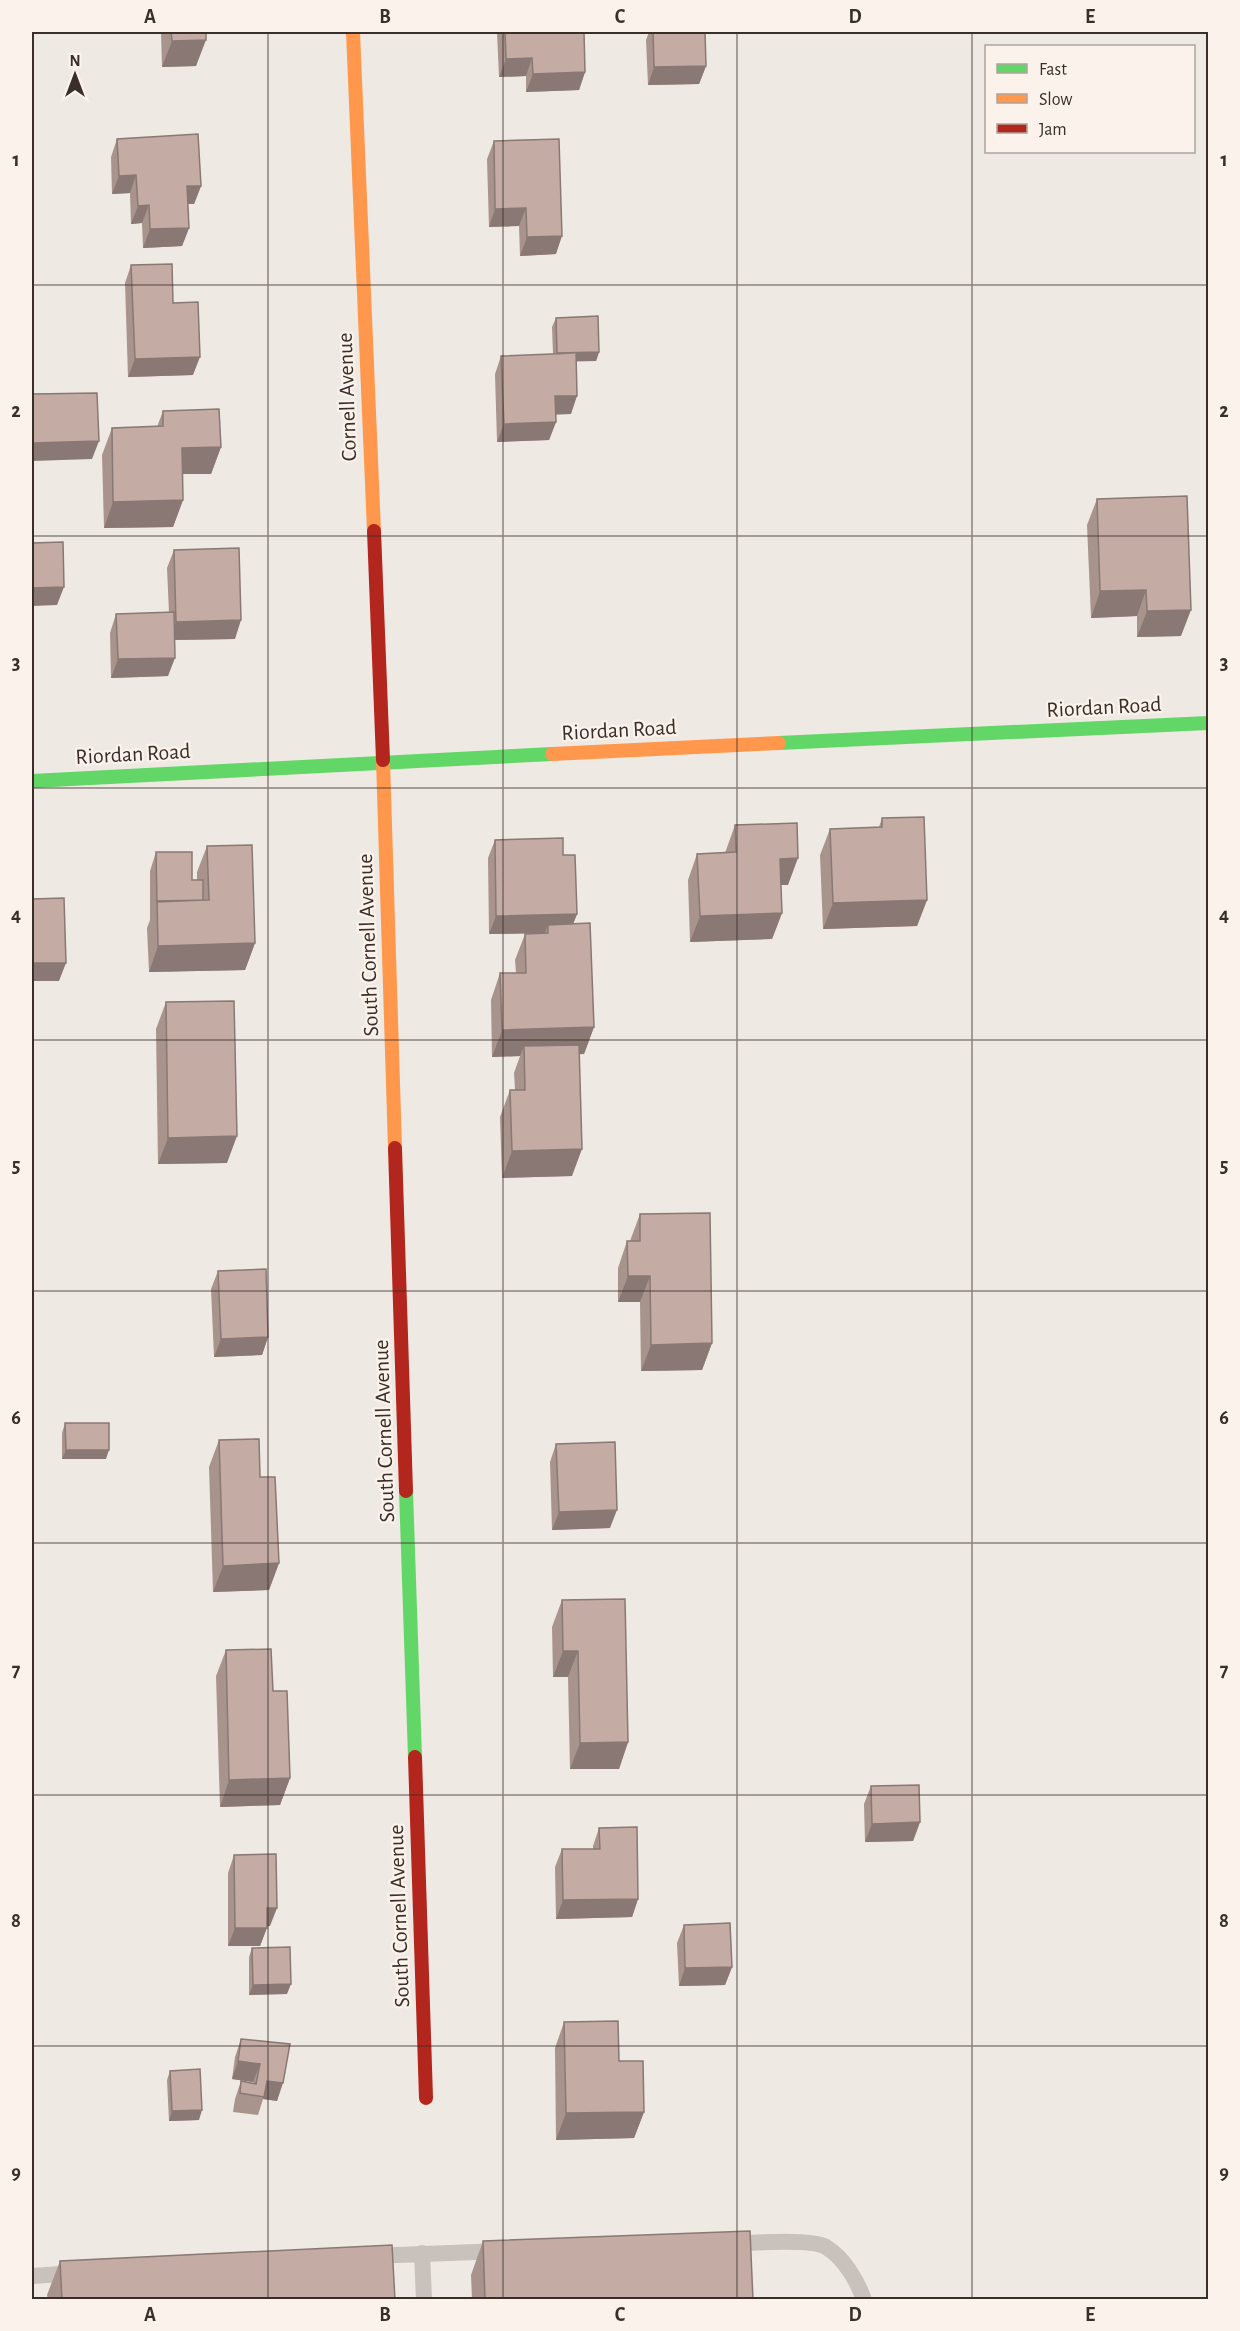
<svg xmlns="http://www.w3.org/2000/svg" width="1240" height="2331" viewBox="0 0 1240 2331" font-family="'Alegreya Sans',sans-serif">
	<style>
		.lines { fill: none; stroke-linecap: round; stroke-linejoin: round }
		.lane { stroke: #c8c1bc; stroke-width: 16 }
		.fast { stroke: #63d668; stroke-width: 14 }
		.slow { stroke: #ff974d; stroke-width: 14 }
		.jam { stroke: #b3261e; stroke-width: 14 }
		.wall { fill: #a9948d }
		.shaded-wall { fill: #897873 }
		.building { fill: #c4aca4; stroke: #897873; stroke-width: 1.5 }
		.grid { fill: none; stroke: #3a2e29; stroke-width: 1.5; stroke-opacity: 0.55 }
		.labels { text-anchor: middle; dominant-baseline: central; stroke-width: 4.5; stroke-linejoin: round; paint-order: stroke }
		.street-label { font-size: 22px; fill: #3a2e29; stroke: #fbf3eb }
		.neatline { fill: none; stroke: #3a2e29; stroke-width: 2 }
		.grid-label { font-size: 20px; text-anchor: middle; font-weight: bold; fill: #3a2e29 }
	</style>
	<rect width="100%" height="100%" fill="#efe9e3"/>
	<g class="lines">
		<path class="lane" d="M728 2244C748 2243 810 2238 826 2247 844 2258 857 2280 864 2300
			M422 2253 424 2300
			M371 2256 502 2251
			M32 2276 76 2273"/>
		<path class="fast" d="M779 743 1208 723
			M32 781 552 754
			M406 1491 415 1757"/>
		<path class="slow" d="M353 32 374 531
			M552 754 779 743
			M383 760 395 1148"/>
		<path class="jam" d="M374 531 383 760
			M395 1148 406 1491
			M415 1757 426 2098"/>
	</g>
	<path class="wall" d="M161 32H206L196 66 162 67Z
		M497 32H584L585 72 579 90 526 92V76L499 77Z
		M649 32H705L706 66 699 84 648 85 646 40Z
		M117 139 201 186 194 204H188L189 228 182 246 143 248 142 223 131 224 130 193 112 194 111 157Z
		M494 141 556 254 520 256 519 226 489 227 487 159Z
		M131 265 173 303 193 375 128 377 125 283Z
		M556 318 599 352 596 361H576L571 414H555L556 422 549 440 497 442 495 374 501 356 553 354 552 327Z
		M163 411 221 447 211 474H182L183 500 173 527 104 528 102 455 112 428 157 427Z
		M1097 499 1181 636 1137 637V616L1091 618 1087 525Z
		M174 550 235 639 174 640 168 676 111 678 110 633 116 614 169 613 167 568Z
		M882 818 927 900 917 926 823 929 820 855 830 829 879 827Z
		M735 825 788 885H781L782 913 772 939 690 942 688 880 697 854 725 853Z
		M495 840 563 855 577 914 573 924 594 1027 584 1054H579L572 1176 502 1178 500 1117 510 1090H515L514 1073 520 1056 492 1057 491 1000 500 973H516L515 960 525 934 545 933 489 934 488 858Z
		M207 846 255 943 245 970 149 972 147 928 150 920V871L156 852 192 880H197V872Z
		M166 1002 227 1163 158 1164 156 1029Z
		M640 1214 712 1343 702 1370 641 1371 640 1302H618V1268L627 1241H630Z
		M218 1271 268 1337 262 1355 214 1357 211 1289Z
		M65 1423 106 1459H62V1433Z
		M219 1440 279 1563 269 1590 213 1592 209 1467Z
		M556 1444 610 1528 552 1530 550 1462Z
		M562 1600 628 1742 619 1769H570L568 1677H553L552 1627Z
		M226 1650 273 1691 290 1778 280 1805 220 1807 216 1676Z
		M871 1786 920 1822 913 1841 865 1842 864 1804Z
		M599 1828 638 1899 632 1917 556 1919 555 1867 562 1849H593V1846Z
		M234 1855 270 1926H267L260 1946H228V1873Z
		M684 1925 732 1967 725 1985 679 1986 677 1943Z
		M252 1948 287 1994 249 1995V1957Z
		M564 2022 619 2061 644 2112 634 2138 556 2140 555 2048Z
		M241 2039 290 2044 277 2101 263 2099 258 2115 233 2112 235 2099 241 2081 253 2083V2082L232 2079 235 2057Z
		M170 2071 199 2120 169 2121 167 2080Z
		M483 2241 753 2300H472L471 2275Z
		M60 2261 395 2300H48L47 2295Z"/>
	<path class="shaded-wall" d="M206 40 196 66 162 67 172 41Z
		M532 58 526 76 499 77 506 59Z
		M706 66 699 84 648 85 654 67Z
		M585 72 579 90 526 92 533 74Z
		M136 175 130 193 112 194 119 176Z
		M187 186H201L194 204H180Z
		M149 205 142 223 131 224 138 206Z
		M526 208 519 226 489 227 495 209Z
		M189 228 182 246 143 248 150 229Z
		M562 236 556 254 520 256 527 237Z
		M599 352 596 361 553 362 557 353Z
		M200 357 193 375 128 377 135 359Z
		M555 396H577L571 414 548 415Z
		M556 422 549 440 497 442 504 424Z
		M99 441 92 459 32 461V445L33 443Z
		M221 447 211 474H172L182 448Z
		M183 500 173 527 104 528 113 502Z
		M64 587 57 605 32 606V588Z
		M1146 590 1137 616 1091 618 1100 591Z
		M1191 610 1181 636 1137 637 1147 611Z
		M241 620 235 639 169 640 176 622Z
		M175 658 168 676 111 678 118 659Z
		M798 858 788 885H771L780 859Z
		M927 900 917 926 823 929 833 903Z
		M782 913 772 939 690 942 700 916Z
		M577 914 570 932 548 925 545 933 489 934 496 916Z
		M255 943 245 970 149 972 158 946Z
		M32 963H66L59 981H32Z
		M594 1027 584 1054 524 1056V1046L520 1056 492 1057 502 1030Z
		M237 1136 227 1163 158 1164 168 1138Z
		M582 1149 572 1176 502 1178 512 1151Z
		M628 1276H650L640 1302H618Z
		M268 1337 262 1355 214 1357 221 1339Z
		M712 1343 702 1370 641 1371 651 1345Z
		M66 1450H109L106 1459H62Z
		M617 1510 610 1528 552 1530 559 1512Z
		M279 1563 269 1590 213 1592 223 1566Z
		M563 1651H578L568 1677H553Z
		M628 1742 619 1769H570L580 1743Z
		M290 1778 280 1805 220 1807 229 1780Z
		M920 1822 913 1841 865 1842 872 1824Z
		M638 1899 632 1917 556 1919 563 1900Z
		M267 1908H277L270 1926 260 1927Z
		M235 1928H267L260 1946H228Z
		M732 1967 725 1985 679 1986 685 1968Z
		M291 1984 287 1994 249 1995 253 1985Z
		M238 2061 260 2064 253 2082 232 2079Z
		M267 2081 283 2083 277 2101 263 2099Z
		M202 2110 199 2120 169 2121 172 2111Z
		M644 2112 634 2138 556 2140 566 2113Z"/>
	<path class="building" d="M171 32H206V40L172 41Z
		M505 32H584L585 72 533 74 532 58 506 59Z
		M653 32H705L706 66 654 67Z
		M198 134 201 186H187L189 228 150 229 149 205 138 206 136 175 119 176 117 139Z
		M559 139 562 236 527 237 526 208 495 209 494 141Z
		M172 264 173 303 198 302 200 357 135 359 131 265Z
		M598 316 599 352 557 353 556 318Z
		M576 353 577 396H555L556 422 504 424 501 356Z
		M97 393 99 441 33 443 32 394Z
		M219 409 221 447 182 448 183 500 113 502 112 428 163 426V411Z
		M1187 496 1191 610 1147 611 1146 590 1100 591 1097 499Z
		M63 542 64 587 32 588V543Z
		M239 548 241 620 176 622 174 550Z
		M174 612 175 658 118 659 116 614Z
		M924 817 927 900 833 903 830 829 882 827V818Z
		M797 823 798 858 780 859 782 913 700 916 697 854 736 852 735 825Z
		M563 838V855H575L577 914 496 916 495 840Z
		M252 845 255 943 158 946 157 901 209 900 207 846Z
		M156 852H192V880H203V900L157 902Z
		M64 898 66 963H32V899Z
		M590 923 594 1027 502 1030 500 973H526L525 934 548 933V925Z
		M234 1001 237 1136 168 1138 166 1002Z
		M579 1045 582 1149 512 1151 510 1090H525L524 1046Z
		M710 1213 712 1343 651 1345 650 1276H628L627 1241H640V1214Z
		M266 1269 268 1337 221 1339 218 1271Z
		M65 1423H109V1450H66Z
		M259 1439 260 1477H275L279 1563 223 1566 219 1440Z
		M615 1442 617 1510 559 1512 556 1444Z
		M625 1599 628 1742 580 1743 578 1651H563L562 1600Z
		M271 1649 273 1691H287L290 1778 229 1780 226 1650Z
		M919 1785 920 1822 872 1824 871 1786Z
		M637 1827 638 1899 563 1900 562 1849H600L599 1828Z
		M276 1854 277 1908H267V1928H235L234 1855Z
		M730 1923 732 1967 685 1968 684 1925Z
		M290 1947 291 1984 253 1985 252 1948Z
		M618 2021 619 2061H643L644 2112 566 2113 564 2022Z
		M241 2039 290 2044 283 2083 267 2081 264 2097 240 2093 241 2081 256 2084 260 2064 238 2061Z
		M200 2069 202 2110 172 2111 170 2071Z
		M750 2231 753 2300H485L483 2241Z
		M392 2245 395 2300H62L60 2261Z"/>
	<path class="grid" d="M268 32V2300M503 32V2300M737 32V2300M972 32V2300M32 285H1208M32 536H1208M32 788H1208M32 1040H1208M32 1291H1208M32 1543H1208M32 1795H1208M32 2046H1208"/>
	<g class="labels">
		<g class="street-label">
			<text transform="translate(347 397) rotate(-92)">Cornell Avenue</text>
			<text transform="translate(1104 707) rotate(-3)">Riordan Road</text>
			<text transform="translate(619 730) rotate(-3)">Riordan Road</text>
			<text transform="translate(133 754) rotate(-3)">Riordan Road</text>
			<text transform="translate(368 945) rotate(-92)">South Cornell Avenue</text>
			<text transform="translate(384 1431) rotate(-92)">South Cornell Avenue</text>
			<text transform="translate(399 1916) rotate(-92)">South Cornell Avenue</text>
		</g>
	</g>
	<rect width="1240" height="2331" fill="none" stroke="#fbf3eb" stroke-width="66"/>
	<rect x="985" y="45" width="210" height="108" fill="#fbf3eb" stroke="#aea49d" stroke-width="1.5"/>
	<rect x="997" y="64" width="30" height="9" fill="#63d668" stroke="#aea49d" stroke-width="1.5"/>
	<text x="1039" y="75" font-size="18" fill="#3a2e29">Fast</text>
	<rect x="997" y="94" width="30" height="9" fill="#ff974d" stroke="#aea49d" stroke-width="1.5"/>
	<text x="1039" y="105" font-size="18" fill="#3a2e29">Slow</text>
	<rect x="997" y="124" width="30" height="9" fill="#b3261e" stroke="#aea49d" stroke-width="1.5"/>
	<text x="1039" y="135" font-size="18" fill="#3a2e29">Jam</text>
	<g transform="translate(75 75)" stroke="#fbf3eb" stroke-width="4.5" paint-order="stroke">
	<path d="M0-4.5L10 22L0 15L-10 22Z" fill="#3a2e29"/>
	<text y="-9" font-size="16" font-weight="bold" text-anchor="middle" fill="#3a2e29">N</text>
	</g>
	<rect x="33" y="33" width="1174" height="2265" class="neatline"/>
	<g class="grid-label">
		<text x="150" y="23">A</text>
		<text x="385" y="23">B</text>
		<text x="620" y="23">C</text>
		<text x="855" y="23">D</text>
		<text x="1090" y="23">E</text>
		<text x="16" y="166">1</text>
		<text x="1224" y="166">1</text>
		<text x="16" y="417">2</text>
		<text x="1224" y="417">2</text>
		<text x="16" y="669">3</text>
		<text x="1224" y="669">3</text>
		<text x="16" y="921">4</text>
		<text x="1224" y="921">4</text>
		<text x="16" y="1172">5</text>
		<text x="1224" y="1172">5</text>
		<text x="16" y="1424">6</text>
		<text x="1224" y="1424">6</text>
		<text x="16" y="1676">7</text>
		<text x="1224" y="1676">7</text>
		<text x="16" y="1927">8</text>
		<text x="1224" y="1927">8</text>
		<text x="16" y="2179">9</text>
		<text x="1224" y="2179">9</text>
		<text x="150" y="2321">A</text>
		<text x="385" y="2321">B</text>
		<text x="620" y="2321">C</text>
		<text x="855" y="2321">D</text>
		<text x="1090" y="2321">E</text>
	</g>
</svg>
